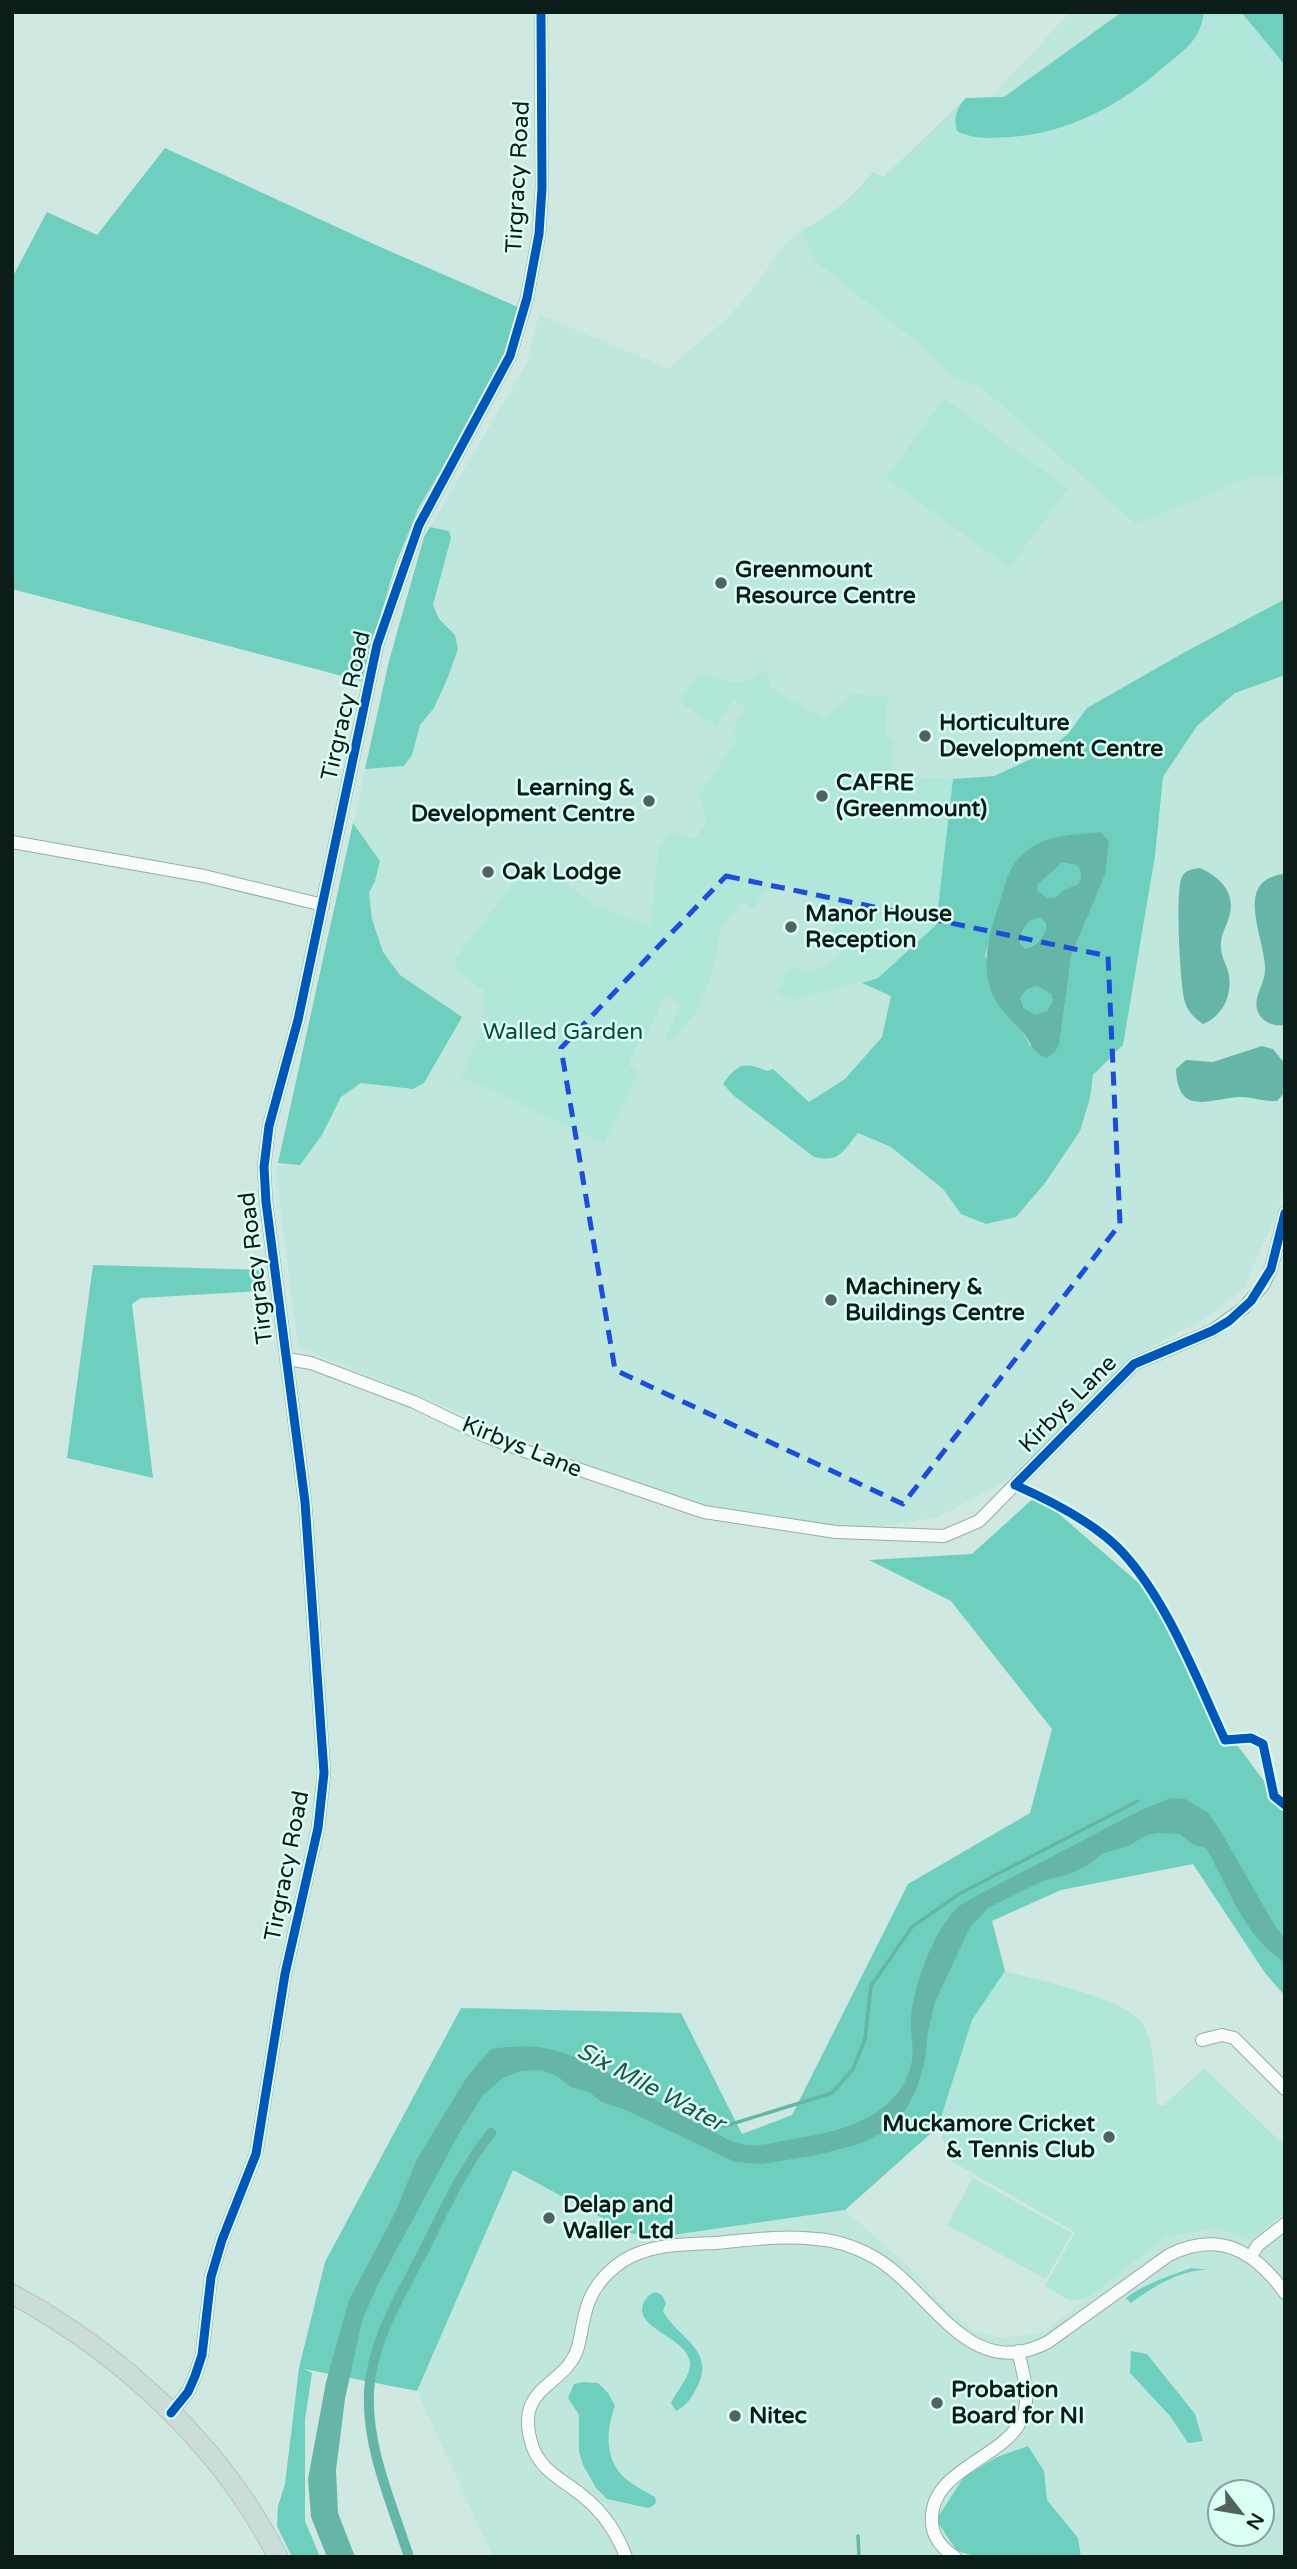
<svg xmlns="http://www.w3.org/2000/svg" width="1297" height="2569" viewBox="0 0 1297 2569" font-family="'Varela Round',sans-serif">
	<style>
		.built { fill: #c0e7de; fill-rule: evenodd }
		.green { fill: #b1e7da }
		.forest { fill: #6fcfbf; fill-rule: evenodd }
		.water { fill: #65b6a6; fill-rule: evenodd }
		.lines { fill: none; stroke-linecap: round; stroke-linejoin: round }
		.stream { stroke: #65b6a6; stroke-width: 3.5 }
		.canal { stroke: #65b6a6; stroke-width: 10 }
		.minor-casing { stroke: #9aaca8; stroke-width: 14 }
		.highway-casing { stroke: #b9c5c2; stroke-width: 21 }
		.minor { stroke: #f8fcfb; stroke-width: 12 }
		.highway { stroke: #cbdcd9; stroke-width: 19 }
		.cycleway-casing { stroke: #dafdf4; stroke-width: 13 }
		.cycleway { stroke: #0057b8; stroke-width: 9 }
		.marked { fill: none; stroke: #1d4ed8; stroke-width: 5; stroke-dasharray: 14 9; stroke-linejoin: round }
		.poi-dot { fill: #51635f; stroke: #dafdf4; stroke-width: 2.5 }
		.labels { text-anchor: middle; dominant-baseline: central; stroke-width: 5; stroke-linejoin: round; paint-order: stroke }
		.street-label { font-size: 23px; fill: #0c1c19; stroke: #dafdf4 }
		.poi-label { font-size: 23px; font-weight: bold; fill: #0c1c19; stroke: #dafdf4; text-anchor: start }
		.park-label { font-size: 23px; fill: #09483d; stroke: #dafdf4 }
		.water-label { font-size: 24px; font-style: italic; fill: #1c564a; stroke: #dafdf4 }
	</style>
	<rect width="100%" height="100%" fill="#d0e8e2"/>
	<path class="built" d="M1070 12H1285V1180L1278 1211 1243 1289 1206 1318 1129 1359 1014 1476 939 1517 871 1528 827 1525 679 1502 298 1347 276 1172 389 661 424 537 527 363 539 314 670 369 679 359 723 322 751 292 783 246 802 230 827 218 847 202 873 172 884 177 966 98H990Z
		M513 2170 630 2233 652 2238 845 2210 907 2265 942 2304 974 2331 1003 2338 1043 2332 1165 2237 1215 2228 1251 2240 1275 2221 1285 2232V2557H493L417 2391ZM1220 2492H1262V2534H1220Z"/>
	<path class="green" d="M1122 12H1241L1285 65V475L1250 477 1136 524 980 386 955 378 928 351 815 261 802 230C834 214 850 199 873 172L884 177 966 98 1004 97Z
		M944 398 1068 488 1010 568 886 478Z
		M763 669 769 677V687L824 719 853 694 888 697 885 738 893 739 891 776 953 779 936 925 878 978 791 1000 776 992 792 966 806 973C825 967 838 960 847 942L830 932 839 916 775 879 753 909 742 901 721 928 712 976 699 1005 693 1017 671 1041 665 1038 681 1004 665 996 644 1041 640 1040 628 1065 639 1071 604 1143 461 1076 528 932 482 1028 485 992 458 971 455 959 533 858 594 905 651 927 658 850 669 831 695 839 706 823 699 796 738 737 731 732 746 708 734 699 716 726 679 702 698 673C719 680 746 691 763 669Z
		M1005 1971C1038 1981 1119 1996 1140 2021 1155 2038 1155 2083 1157 2105H1164L1204 2068 1285 2146V2213L1251 2240 1215 2228 1165 2237 1092 2295C1071 2306 1064 2298 1045 2286L1075 2232 953 2162 938 2127 972 2020Z
		M973 2178 1072 2233 1046 2279 947 2225Z"/>
	<path class="forest" d="M1122 12H1204C1200 41 1185 49 1164 67 1120 105 1069 133 1010 137 991 138 974 140 957 131 953 118 957 107 966 98L1004 97Z
		M1241 12H1285V65Z
		M165 148 378 246 518 307 508 348 488 389 418 509 395 566 361 681 12 589V278L47 212 97 235Z
		M430 527 449 531 451 538 433 605 439 619 455 635 458 649 448 677 434 708 420 725 412 755 404 766 365 769 389 661 424 537Z
		M1285 599V675L1235 693 1197 726 1163 777 1155 856 1123 1045 1093 1075 1090 1098 1080 1131 1045 1183 1016 1217 986 1224 961 1214 943 1189 891 1147 858 1133C843 1151 840 1163 814 1157L733 1095 723 1084C737 1064 744 1061 767 1071L773 1069 809 1102 845 1079 882 1037 891 996 862 983 878 978 936 925 953 779 994 776 1046 752 1068 734 1087 708 1185 652ZM1101 832 1087 918 1071 957 1065 990 1030 1046 985 956 1004 887 1080 835Z
		M353 823 380 861 375 881 369 893 372 919 383 952 400 975 462 1017 424 1083 413 1089 361 1083 341 1097 322 1135 300 1165 278 1163Z
		M1062 863 1077 865C1082 872 1082 877 1078 884L1065 890 1055 899 1048 898 1037 890V885Z
		M1040 918 1046 923C1047 935 1035 947 1024 948L1020 945C1023 932 1024 920 1040 918Z
		M1037 986 1051 994 1053 1001 1047 1011 1034 1014 1024 1008 1020 998 1027 988Z
		M93 1265 265 1270 261 1291 141 1298 132 1304 153 1478 67 1458Z
		M1037 1495 1156 1598 1210 1709 1285 1809V1996L1265 1973 1193 1864 1061 1890 992 1921 1005 1971 972 2020 938 2127 845 2210 652 2238 630 2233 513 2170 417 2391 304 2369 312 2373 305 2420V2521L320 2557H292L277 2526 278 2506 285 2484 299 2368 325 2262 461 2008 681 2013 742 2134 792 2115 908 1884 1030 1813 1052 1729 951 1601 869 1560 972 1554Z
		M1191 2268 1210 2270C1183 2268 1151 2288 1131 2303L1126 2298C1146 2283 1167 2277 1191 2268Z
		M656 2292 662 2295 666 2303 663 2311C677 2339 719 2349 695 2391 690 2400 686 2406 676 2411L671 2403C676 2392 691 2376 690 2363 687 2336 631 2329 644 2302 647 2296 650 2294 656 2292Z
		M1131 2351 1147 2354 1195 2414 1203 2441 1188 2443 1170 2416 1130 2373Z
		M584 2382 598 2383 608 2393 615 2406C606 2430 604 2461 626 2479 634 2486 645 2491 655 2497L656 2502 653 2506 648 2508 607 2499 596 2488 583 2465 579 2452V2415L568 2398 574 2384Z
		M1028 2446 1044 2471 1047 2500 1078 2538 1081 2557H978L957 2551 936 2520 964 2477 997 2457Z"/>
	<path class="water" d="M1101 832 1109 841 1105 874 1071 957 1059 1044 1055 1052 1046 1058C1034 1053 1032 1046 1025 1035 1018 1025 1007 1017 1000 1007 977 975 988 938 999 904 1003 890 1008 870 1017 860 1041 833 1069 836 1101 832ZM1062 863 1077 865C1082 872 1082 877 1078 884L1064 890 1055 898H1048L1037 890V885ZM1040 918 1046 923C1047 935 1035 948 1024 948L1020 944C1022 931 1025 920 1040 918ZM1037 986 1051 994 1053 1001 1047 1011 1034 1014 1024 1008 1020 998 1027 989Z
		M1200 868C1218 876 1235 891 1230 913 1228 924 1221 933 1221 944 1220 956 1227 965 1229 975 1232 996 1223 1016 1203 1024 1194 1018 1186 1010 1184 998 1180 981 1175 891 1182 877 1185 870 1192 869 1200 868Z
		M1285 874V1025C1274 1027 1262 1022 1258 1012 1252 998 1265 984 1265 970 1266 939 1231 879 1285 874Z
		M1262 1046 1273 1049 1285 1064V1092L1277 1101C1264 1102 1251 1096 1238 1097 1209 1099 1178 1117 1176 1069L1186 1060 1213 1062Z
		M1171 1798 1185 1799 1207 1812 1220 1830 1275 1926 1285 1939V1963C1243 1935 1230 1890 1206 1848L1194 1845 1179 1834 1159 1833 1147 1835 1128 1846 1102 1854 1087 1866 1067 1875 1045 1880 988 1908 970 1927 935 2002 928 2032 925 2060 918 2085 907 2108 884 2132 859 2144 817 2155 762 2164 735 2162 628 2111 602 2102 589 2092 571 2087 557 2076 541 2070 520 2071 503 2078 483 2095 461 2130 377 2286 362 2321 345 2399 336 2470 338 2513 355 2557H327L311 2517 308 2479 326 2382 349 2300 395 2213 417 2159 467 2077 491 2049C506 2047 523 2045 538 2047 591 2055 639 2092 685 2117 698 2124 711 2129 723 2137 751 2153 770 2142 799 2138 846 2131 903 2113 912 2060 914 2045 910 2032 911 2018 914 1984 932 1936 954 1911 960 1904 969 1900 976 1896L1141 1810Z"/>
	<g class="lines">
		<path class="stream" d="M698 2124 725 2126 832 2093 853 2069 865 2039 871 1986 912 1927 959 1894 1138 1801
			M858 2536 859 2557"/>
		<path class="canal" d="M409 2557C392 2504 366 2447 369 2391 372 2340 402 2293 425 2248 445 2208 463 2168 491 2133"/>
		<g class="minor-casing">
			<path id="minor" d="M12 842 204 876 323 905
				M287 1359 311 1363 414 1402 485 1436 522 1450 704 1512 836 1532 944 1536 979 1521 1134 1364 1212 1331 1244 1308 1263 1285 1271 1269 1285 1213
				M1202 2040 1222 2035 1234 2038 1285 2089
				M1251 2256 1258 2245 1285 2224
				M171 2413 188 2392 195 2376 202 2355 211 2277 222 2240 256 2154 285 1974 318 1828 324 1773 305 1502 266 1202 264 1167 269 1126 298 1020 377 645 419 525 510 356 527 298 539 234 542 188 541 12
				M626 2557C617 2533 604 2513 584 2497 565 2481 540 2471 532 2445 513 2384 566 2388 578 2347 585 2318 584 2297 607 2274 617 2264 629 2256 642 2252 665 2244 692 2244 716 2243 749 2240 783 2235 816 2239 835 2240 855 2247 872 2256 931 2288 967 2385 1048 2342L1169 2255C1219 2230 1255 2251 1285 2293
				M955 2557C943 2549 933 2539 932 2523 928 2470 1001 2460 1021 2421 1032 2399 1023 2373 1018 2351"/>
		</g>
		<g class="highway-casing">
			<path id="highway" d="M12 2294C121 2353 221 2445 278 2557"/>
		</g>
		<use href="#minor" class="minor"/>
		<use href="#highway" class="highway"/>
		<g class="cycleway-casing">
			<path id="cycleway" d="M1285 1213 1271 1269 1251 1301 1229 1321 1212 1331 1134 1364 1015 1485C1049 1500 1098 1525 1123 1553 1168 1602 1197 1680 1225 1740L1251 1738 1263 1744 1274 1796 1285 1805
				M171 2413 188 2392 195 2376 202 2355 211 2277 222 2240 256 2154 285 1974 318 1828 324 1773 305 1502 266 1202 264 1167 269 1126 298 1020 377 645 419 525 510 356 527 298 539 234 542 188 541 12"/>
		</g>
		<use href="#cycleway" class="cycleway"/>
	</g>
	<path class="marked" d="M726 876 1108 956 1120 1224 903 1504 615 1370 561 1048Z"/>
	<g class="poi-dot">
		<circle cx="721" cy="583" r="7"/>
		<circle cx="925" cy="736" r="7"/>
		<circle cx="822" cy="796" r="7"/>
		<circle cx="649" cy="801" r="7"/>
		<circle cx="488" cy="872" r="7"/>
		<circle cx="791" cy="927" r="7"/>
		<circle cx="831" cy="1300" r="7"/>
		<circle cx="1109" cy="2137" r="7"/>
		<circle cx="549" cy="2218" r="7"/>
		<circle cx="937" cy="2403" r="7"/>
		<circle cx="735" cy="2416" r="7"/>
	</g>
	<g class="labels">
		<g class="street-label">
			<text transform="translate(518 177) rotate(-87)">Tirgracy Road</text>
			<text transform="translate(346 706) rotate(-77)">Tirgracy Road</text>
			<text transform="translate(256 1268) rotate(-97)">Tirgracy Road</text>
			<text transform="translate(1068 1404) rotate(-45)">Kirbys Lane</text>
			<text transform="translate(522 1447) rotate(22)">Kirbys Lane</text>
			<text transform="translate(287 1866) rotate(-79)">Tirgracy Road</text>
		</g>
		<g class="poi-label">
			<text x="735" y="570">Greenmount<tspan x="735" dy="26">Resource Centre</tspan></text>
			<text x="939" y="723">Horticulture<tspan x="939" dy="26">Development Centre</tspan></text>
			<text x="836" y="783">CAFRE<tspan x="836" dy="26">(Greenmount)</tspan></text>
			<text x="635" y="788" text-anchor="end">Learning &amp;<tspan x="635" dy="26">Development Centre</tspan></text>
			<text x="502" y="872">Oak Lodge</text>
			<text x="805" y="914">Manor House<tspan x="805" dy="26">Reception</tspan></text>
			<text x="845" y="1287">Machinery &amp;<tspan x="845" dy="26">Buildings Centre</tspan></text>
			<text x="1095" y="2124" text-anchor="end">Muckamore Cricket<tspan x="1095" dy="26">&amp; Tennis Club</tspan></text>
			<text x="563" y="2205">Delap and<tspan x="563" dy="26">Waller Ltd</tspan></text>
			<text x="951" y="2390">Probation<tspan x="951" dy="26">Board for NI</tspan></text>
			<text x="749" y="2416">Nitec</text>
		</g>
		<g class="park-label">
			<text x="563" y="1032">Walled Garden</text>
		</g>
		<g class="water-label">
			<text transform="translate(651 2087) rotate(28)">Six Mile Water</text>
		</g>
	</g>
	<rect width="1297" height="2569" fill="none" stroke="#0c1c19" stroke-width="28"/>
	<g transform="translate(1241 2513) rotate(121)"><circle r="33" fill="#dafdf4" stroke="#88a39c" stroke-width="2"/>
	<path d="M0-5L12 26L0 18L-12 26Z" fill="#51635f"/>
	<text y="-10" font-size="19" font-weight="bold" text-anchor="middle" fill="#0c1c19">N</text>
	</g>
</svg>
